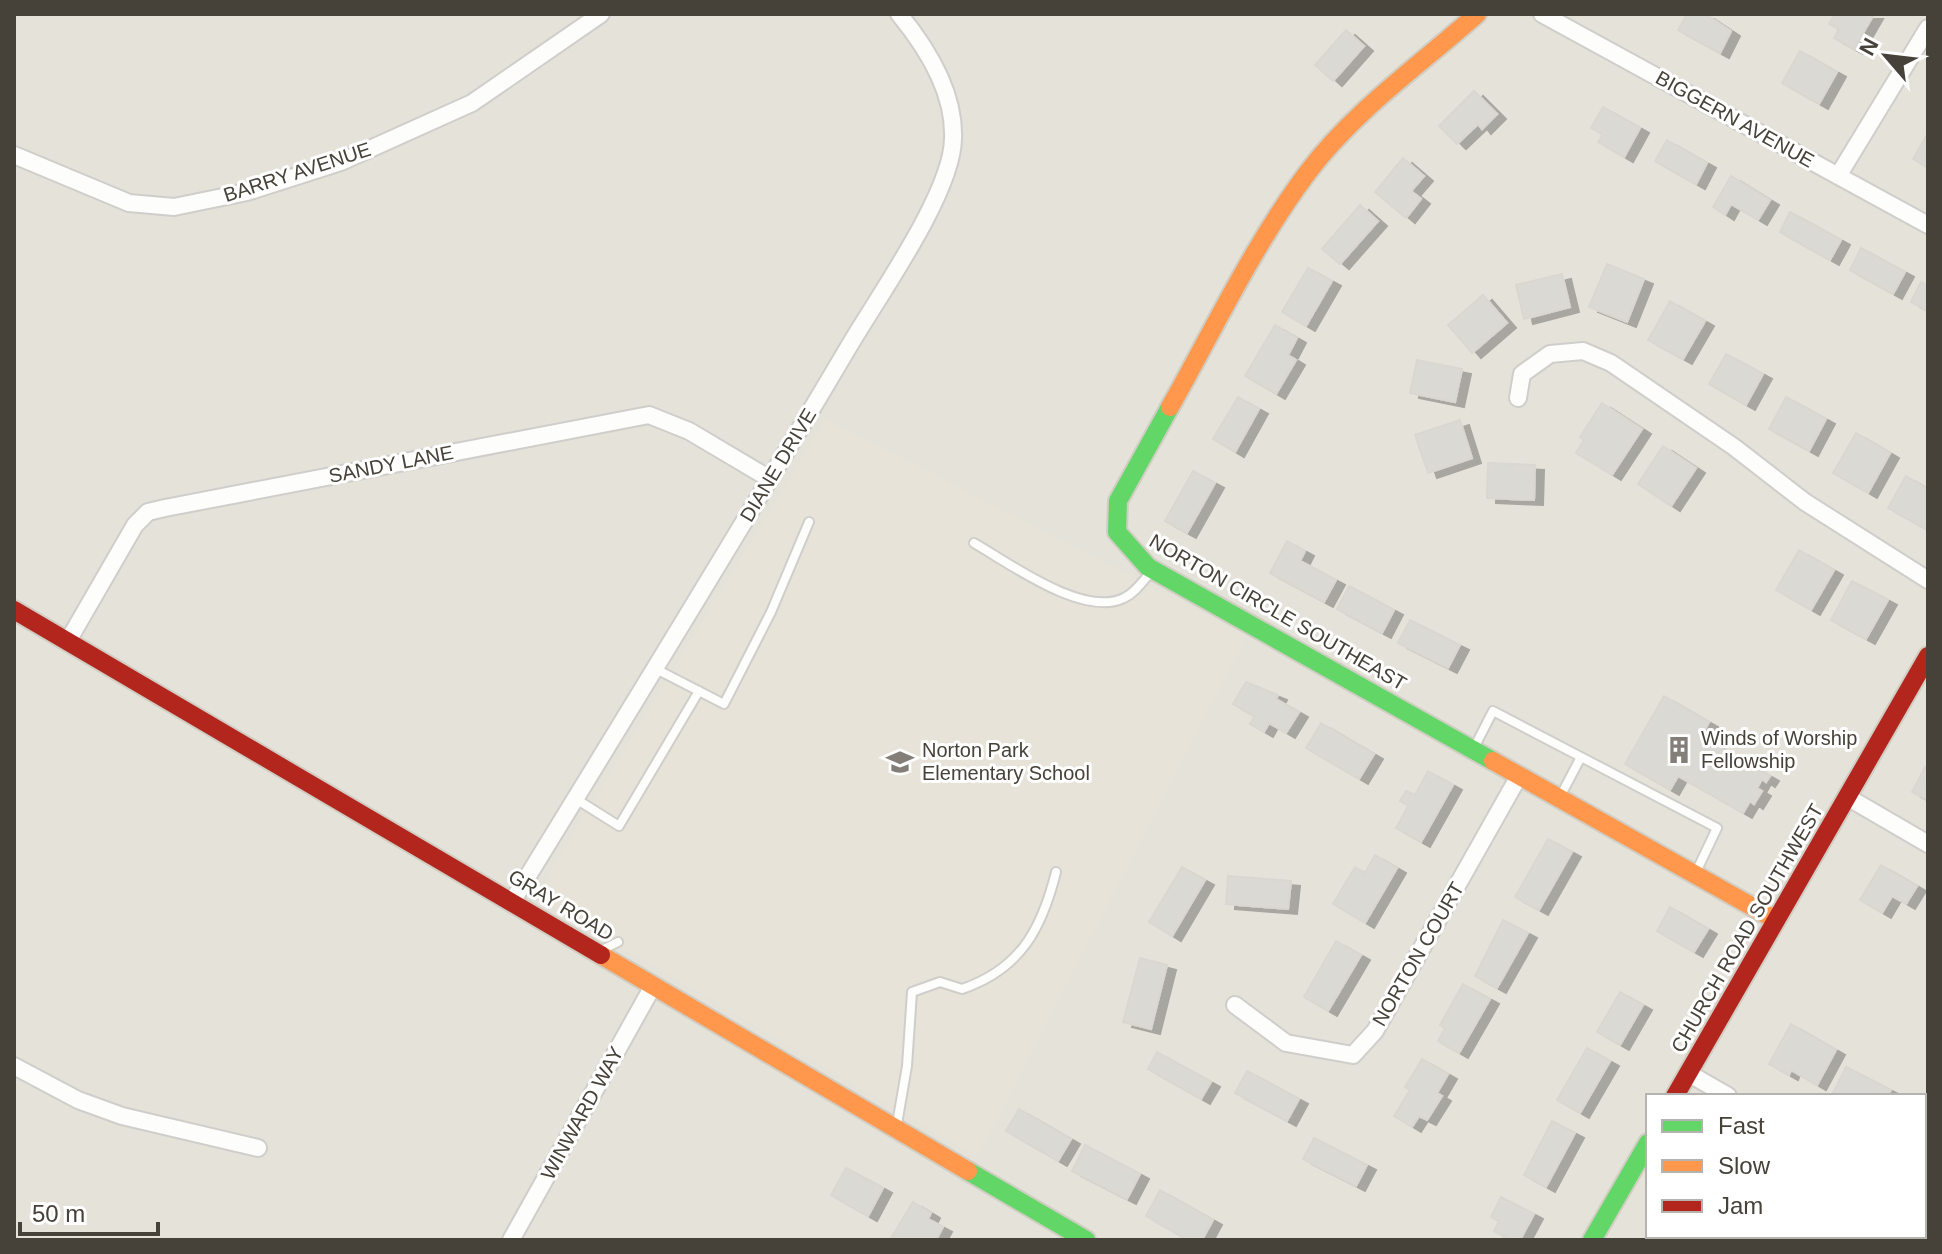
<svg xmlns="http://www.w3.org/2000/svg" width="1942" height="1254" viewBox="0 0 1942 1254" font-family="Arial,sans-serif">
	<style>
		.residential { fill: #e5e2da; fill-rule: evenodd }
		.education { fill: #e7e3d8 }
		.building { fill: #dbd9d4; stroke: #dad7d2; stroke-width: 2; filter: url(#shadow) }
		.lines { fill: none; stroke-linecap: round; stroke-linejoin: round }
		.lane-casing { stroke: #cfceca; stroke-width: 12 }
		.street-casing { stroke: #cfceca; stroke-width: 20 }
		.fast-casing { stroke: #d0cdc3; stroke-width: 22 }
		.slow-casing { stroke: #d0cdc3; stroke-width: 22 }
		.jam-casing { stroke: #d0cdc3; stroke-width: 22 }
		.lane { stroke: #fdfdfc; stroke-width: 8 }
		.street { stroke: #fdfdfc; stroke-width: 16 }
		.fast { stroke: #63d668; stroke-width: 18 }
		.slow { stroke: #ff974d; stroke-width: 18 }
		.jam { stroke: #b3261e; stroke-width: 18 }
		.labels { text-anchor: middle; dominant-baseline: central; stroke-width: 6; stroke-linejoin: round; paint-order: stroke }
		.street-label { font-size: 20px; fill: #474239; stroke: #fff }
		.poi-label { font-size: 20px; fill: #474239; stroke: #fff; text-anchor: start }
	</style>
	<defs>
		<filter id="shadow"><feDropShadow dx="9" dy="5" stdDeviation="0" flood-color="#0004"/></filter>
	</defs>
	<rect width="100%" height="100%" fill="#f2f0ec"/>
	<path class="residential" d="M14 14H1928V1240H14ZM1648 1096H1924V1236H1648Z"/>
	<path class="education" d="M826 419 1247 636 977 1158 541 899V888Z"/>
	<path class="building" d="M1687 14H1705L1731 31 1720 53 1678 30Z
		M1835 14H1874L1854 49 1834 38 1839 29 1829 24Z
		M1346 30 1364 46 1333 81 1315 65Z
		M1800 51 1837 72 1819 104 1782 83Z
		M1474 91 1497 114 1482 129 1478 124 1457 144 1439 126Z
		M1603 107 1640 128 1624 157 1598 142 1603 135 1591 128Z
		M1928 133V168L1913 159Z
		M1667 140 1707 163 1696 184 1655 161Z
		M1403 158 1424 176 1411 191 1421 199 1406 218 1375 192Z
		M1731 176 1770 200 1758 220 1731 204 1725 215 1713 207Z
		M1360 205 1378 221 1340 264 1322 249Z
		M1790 212 1841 240 1830 260 1780 232Z
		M1861 248 1905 272 1893 294 1850 270Z
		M1607 264 1644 279 1627 322 1589 307Z
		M1308 268 1332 281 1306 326 1282 312Z
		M1562 274 1570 307 1524 319 1516 285Z
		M1921 282 1928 286V311L1911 302Z
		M1483 295 1507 323 1472 353 1448 325Z
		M1670 301 1705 321 1683 359 1648 340Z
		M1275 325 1297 338 1288 355 1296 360 1276 394 1245 376Z
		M1726 354 1763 374 1746 405 1709 384Z
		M1417 360 1462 369 1455 402 1410 393Z
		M1238 397 1259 409 1235 452 1213 439Z
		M1786 397 1826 419 1809 451 1769 429Z
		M1602 403 1642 429 1612 475 1576 453 1584 440 1580 437Z
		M1460 420 1472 458 1428 473 1415 435Z
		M1856 433 1890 453 1868 493 1833 473Z
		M1663 446 1696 468 1671 506 1638 484Z
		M1488 463 1535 465 1534 500 1487 498Z
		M1193 471 1215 483 1187 533 1165 521Z
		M1906 476 1928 489V530L1888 508Z
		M1287 541 1305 551 1300 561 1336 580 1324 602 1270 573Z
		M1799 550 1834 570 1811 610 1776 590Z
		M1852 581 1888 600 1866 639 1831 620Z
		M1349 586 1394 610 1382 633 1337 609Z
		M1410 620 1460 645 1448 668 1398 643Z
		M1246 682 1278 695 1276 699 1299 712 1286 733 1269 723 1264 732 1250 724 1255 716 1233 704Z
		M1664 696 1709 722 1701 736 1770 776 1766 782 1762 779 1757 788 1762 791 1754 804 1750 801 1743 813 1678 776 1670 790 1625 764Z
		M1321 723 1374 754 1359 779 1306 748Z
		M1925 767 1928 768V800L1912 792Z
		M1428 771 1453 785 1421 842 1396 828 1408 806 1400 801 1406 791 1415 795Z
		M1548 839 1572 852 1539 910 1515 897Z
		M1375 855 1397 868 1365 923 1333 904 1355 867 1365 873Z
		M1881 865 1917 886 1906 904 1892 896 1882 913 1860 900Z
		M1182 867 1205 880 1172 936 1149 922Z
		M1228 876 1291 881 1288 909 1226 904Z
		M1670 907 1708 929 1694 952 1657 931Z
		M1503 920 1528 933 1497 988 1475 976Z
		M1336 941 1361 955 1328 1011 1304 997Z
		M1140 958 1167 965 1151 1029 1123 1022Z
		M1463 984 1490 999 1459 1053 1438 1041 1445 1028 1440 1025Z
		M1620 992 1643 1005 1620 1045 1597 1032Z
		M1791 1024 1836 1050 1817 1085 1791 1070 1789 1075 1769 1064Z
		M1587 1048 1610 1061 1580 1113 1557 1100Z
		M1157 1052 1211 1082 1201 1099 1148 1069Z
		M1422 1059 1448 1074 1437 1093 1442 1096 1427 1120 1419 1116 1412 1127 1394 1116 1410 1090 1405 1087Z
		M1846 1067 1891 1090 1887 1096 1832 1095Z
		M1247 1071 1299 1099 1287 1121 1235 1093Z
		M1019 1109 1071 1139 1058 1161 1006 1131Z
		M1552 1121 1575 1133 1546 1187 1524 1175Z
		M1314 1138 1367 1165 1356 1186 1303 1159Z
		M1085 1145 1140 1174 1127 1199 1072 1171Z
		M846 1168 883 1188 868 1216 831 1195Z
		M1160 1190 1213 1220 1202 1240H1188L1146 1216Z
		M1501 1197 1534 1214 1520 1240H1511L1494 1231 1499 1221 1491 1217Z
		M913 1202 931 1213 928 1219 943 1227 936 1240H890Z"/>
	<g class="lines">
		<g class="lane-casing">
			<path id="lane" d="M974 543C1009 563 1083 618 1124 598 1135 593 1143 581 1151 572
				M656 669 724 704 771 612 809 522
				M1475 746 1493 711 1581 757
				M1561 795 1581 757 1717 828 1697 870
				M576 799 619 826 699 691
				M602 950 618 942
				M897 1124 907 1066 912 992 940 982 962 989C1021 969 1042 928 1056 872"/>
		</g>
		<g class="street-casing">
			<path id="street" d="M1542 14 1928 225
				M14 155 129 203 174 207 247 192 341 162 472 103 601 14
				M1838 176 1928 28
				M1518 398 1522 374 1550 354 1583 351 1611 363 1734 447 1805 502 1928 580
				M68 641 135 525 148 512 165 508 649 415 689 431 770 479
				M1849 798 1928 844
				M512 902C625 718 738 534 848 348 877 298 952 194 953 139 955 93 927 48 899 14
				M1235 1005 1286 1043 1353 1055 1375 1031 1519 776
				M14 1066 78 1100 122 1116 258 1148
				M1688 1073 1728 1096
				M1924 1225 1928 1218
				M511 1240 653 986
				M1916 1240 1918 1236"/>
		</g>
		<g class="fast-casing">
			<path id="fast" d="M1170 407 1118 501 1117 532 1148 567 1493 761
				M968 1171 1086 1240
				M1592 1240 1648 1143"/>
		</g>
		<g class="slow-casing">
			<path id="slow" d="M1170 407C1214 329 1254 244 1308 172 1354 111 1421 64 1477 14
				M1493 761 1776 920
				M601 955 968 1171"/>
		</g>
		<g class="jam-casing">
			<path id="jam" d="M14 610 601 955
				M1675 1096 1928 656"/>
		</g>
		<use href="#lane" class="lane"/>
		<use href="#street" class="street"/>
		<use href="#fast" class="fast"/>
		<use href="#slow" class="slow"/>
		<use href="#jam" class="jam"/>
	</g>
	<defs>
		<g id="building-bare" transform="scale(2.16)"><path d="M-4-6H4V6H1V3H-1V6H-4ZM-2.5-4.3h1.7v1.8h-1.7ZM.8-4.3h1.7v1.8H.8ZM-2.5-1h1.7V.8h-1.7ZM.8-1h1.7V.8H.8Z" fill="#837f78" stroke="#fff" stroke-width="2.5" paint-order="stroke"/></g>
		<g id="school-bare" transform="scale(2.16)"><path d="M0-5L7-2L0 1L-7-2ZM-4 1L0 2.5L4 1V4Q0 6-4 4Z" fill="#837f78" stroke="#fff" stroke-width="2.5" paint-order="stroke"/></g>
	</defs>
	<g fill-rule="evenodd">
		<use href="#building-bare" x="1679" y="750"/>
		<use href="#school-bare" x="900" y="762"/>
	</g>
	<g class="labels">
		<g class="street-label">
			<text transform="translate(1735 119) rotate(29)">BIGGERN AVENUE</text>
			<text transform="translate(297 172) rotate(-18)">BARRY AVENUE</text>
			<text transform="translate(391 464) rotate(-11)">SANDY LANE</text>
			<text transform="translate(778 465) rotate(-59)">DIANE DRIVE</text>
			<text transform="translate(1278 612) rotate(30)">NORTON CIRCLE SOUTHEAST</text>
			<text transform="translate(561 905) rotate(31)">GRAY ROAD</text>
			<text transform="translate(1747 928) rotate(-60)">CHURCH ROAD SOUTHWEST</text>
			<text transform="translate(1418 954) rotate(-60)">NORTON COURT</text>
			<text transform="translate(582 1113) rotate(-61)">WINWARD WAY</text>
		</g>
		<g class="poi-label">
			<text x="1701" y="738">Winds of Worship<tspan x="1701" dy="23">Fellowship</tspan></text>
			<text x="922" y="750">Norton Park<tspan x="922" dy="23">Elementary School</tspan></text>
		</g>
	</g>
	<rect width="1942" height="1254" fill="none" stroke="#474239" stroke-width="32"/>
	<rect x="1646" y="1094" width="280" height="144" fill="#ffffff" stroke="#b5b3b0" stroke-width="2"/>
	<rect x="1662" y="1120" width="40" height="12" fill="#63d668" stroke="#b5b3b0" stroke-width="2"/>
	<text x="1718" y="1134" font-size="24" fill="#474239">Fast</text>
	<rect x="1662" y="1160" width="40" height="12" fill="#ff974d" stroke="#b5b3b0" stroke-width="2"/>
	<text x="1718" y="1174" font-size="24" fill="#474239">Slow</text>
	<rect x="1662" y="1200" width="40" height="12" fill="#b3261e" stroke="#b5b3b0" stroke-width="2"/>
	<text x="1718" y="1214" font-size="24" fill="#474239">Jam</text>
	<g transform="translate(1886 56) rotate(298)" stroke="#ffffff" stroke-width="6" paint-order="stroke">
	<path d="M0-6L14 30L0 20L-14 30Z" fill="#474239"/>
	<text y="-12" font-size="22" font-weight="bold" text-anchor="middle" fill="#474239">N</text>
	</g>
	<path d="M20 1222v12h138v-12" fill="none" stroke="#474239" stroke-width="4"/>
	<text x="32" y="1222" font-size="24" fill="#474239" stroke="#ffffff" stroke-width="6" paint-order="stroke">50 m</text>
</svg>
